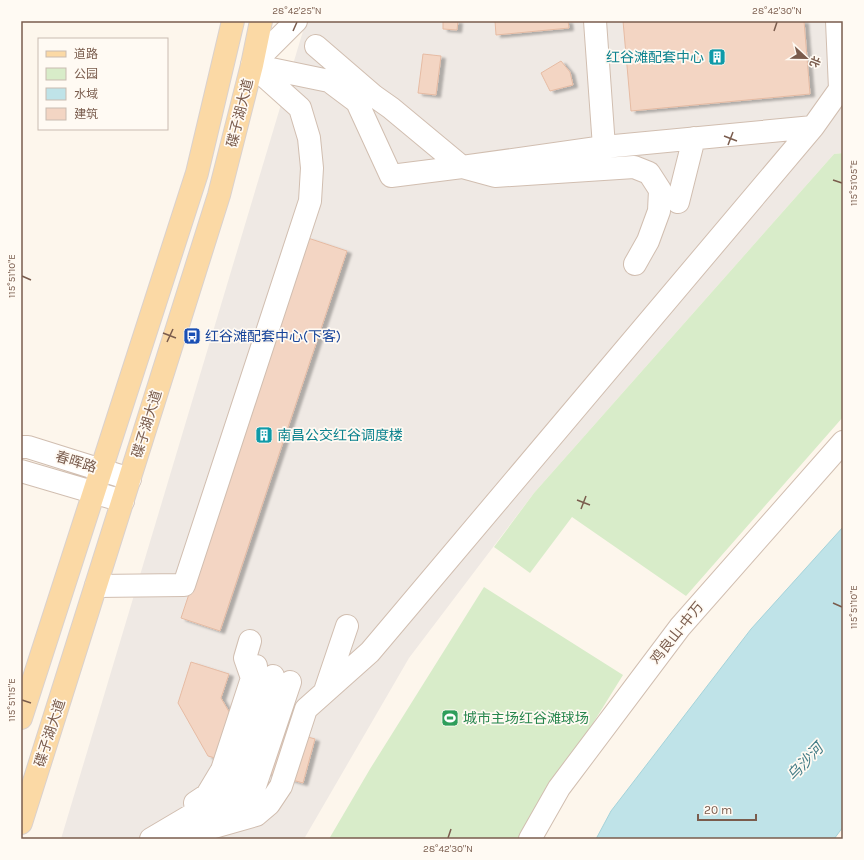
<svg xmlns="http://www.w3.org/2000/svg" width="864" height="860" viewBox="0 0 864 860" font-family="Karla,'Noto Sans SC',sans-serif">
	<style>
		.industrial { fill: #efe9e4 }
		.green { fill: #d8ecc9 }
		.water { fill: #bfe3e8; stroke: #a5d3da }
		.building { fill: #f3d5c3; stroke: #e6bba3; filter: url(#shadow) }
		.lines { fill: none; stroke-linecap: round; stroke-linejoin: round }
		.minor-casing { stroke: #d1beb0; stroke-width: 24 }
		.major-casing { stroke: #dad1cd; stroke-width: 24 }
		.minor { stroke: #fff; stroke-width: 22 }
		.major { stroke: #fbd9a5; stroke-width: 22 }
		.ticks { fill: none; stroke: #7a5c4d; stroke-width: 1.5 }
		.labels { text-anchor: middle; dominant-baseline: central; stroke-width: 3.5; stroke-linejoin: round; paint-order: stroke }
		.culture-label { font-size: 14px; fill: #0d838f; stroke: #fffaf3; text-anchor: end }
		.street-label { font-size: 14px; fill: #7a5c4d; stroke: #fffaf3 }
		.transit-label { font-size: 14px; fill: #164399; stroke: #fffaf3; text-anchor: start }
		.leisure-label { font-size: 14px; fill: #27864d; stroke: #fffaf3; text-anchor: start }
		.water-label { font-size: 15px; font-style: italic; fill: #437c86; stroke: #fffaf3 }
		.neatline { fill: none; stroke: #7a5c4d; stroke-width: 1.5 }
		.ticks-label { font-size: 10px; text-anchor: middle; fill: #7a5c4d }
	</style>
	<defs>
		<filter id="shadow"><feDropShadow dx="4.5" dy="2.5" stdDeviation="1" flood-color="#0004"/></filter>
	</defs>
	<rect width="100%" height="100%" fill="#fdf6ec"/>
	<path class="industrial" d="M306 21H843V153L834 154 534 493 409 658 304 839H61Z"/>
	<path class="green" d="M843 153V417L686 596 572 517 530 573 494 547 534 493 834 154Z
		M484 587 623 675 521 839H329L370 769Z"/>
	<path class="water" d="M843 527V827L834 839H596L611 811 751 629Z"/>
	<path class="building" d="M443 21H458L457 30 443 29Z
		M495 21H568L569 28 496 35Z
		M623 21H804L810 94 631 111Z
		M423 54 441 56 436 95 418 93Z
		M561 61 570 72 573 85 550 91 541 73Z
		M308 238 347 251 220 631 181 618Z
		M191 662 229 674 221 698 231 715 315 739 303 783 208 756 178 703Z"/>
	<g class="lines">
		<g class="minor-casing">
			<path id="minor" d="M595 21 604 147
				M316 46 374 96 391 108 462 167 495 176 634 167 649 173 660 190 659 211 648 241 635 264
				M252 65 329 81 357 102 391 176 462 167 604 147 813 127 840 89 837 21
				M252 65 296 21
				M678 202 694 138
				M21 447H28L130 479
				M21 471 123 501
				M96 586 184 585 310 201 312 168 309 138 300 108 253 66
				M250 641 245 658 252 678
				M325 691 347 626
				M195 803 207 795 222 770 256 666
				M205 818 245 800 254 789 290 682
				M151 839 217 800 231 788 240 774 273 676
				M172 839 256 815 269 804 281 786 306 709 370 652 813 127
				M530 839 559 788 680 627 843 442"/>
		</g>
		<g class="major-casing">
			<path id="major" d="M21 718 197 173 233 21
				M21 823 219 195 252 65 261 21"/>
		</g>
		<use href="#minor" class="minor"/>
		<use href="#major" class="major"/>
	</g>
	<path class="ticks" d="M293 31 297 22M774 31 777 22M724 136 737 141M728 145 733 132M833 180 842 183M22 276 31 280M163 333 176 338M167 342 173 329M577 500 590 505M581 509 586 496M833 603 842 607M22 700 31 703M448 838 451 829"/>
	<defs>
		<g id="building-square" transform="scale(0.9)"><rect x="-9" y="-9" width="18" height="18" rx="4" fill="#0f9aa8" stroke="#fffaf3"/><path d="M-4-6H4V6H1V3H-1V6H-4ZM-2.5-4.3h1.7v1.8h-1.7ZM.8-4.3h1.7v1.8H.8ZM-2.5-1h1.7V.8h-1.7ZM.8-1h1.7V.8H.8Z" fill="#fff"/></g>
		<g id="bus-square" transform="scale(0.9)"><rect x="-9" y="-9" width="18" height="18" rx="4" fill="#1a4fb4" stroke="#fffaf3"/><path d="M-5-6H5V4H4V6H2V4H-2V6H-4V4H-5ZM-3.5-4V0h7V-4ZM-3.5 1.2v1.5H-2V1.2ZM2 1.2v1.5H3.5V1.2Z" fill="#fff"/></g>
		<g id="stadium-square" transform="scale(0.9)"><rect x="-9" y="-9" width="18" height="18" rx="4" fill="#2e9e5b" stroke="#fffaf3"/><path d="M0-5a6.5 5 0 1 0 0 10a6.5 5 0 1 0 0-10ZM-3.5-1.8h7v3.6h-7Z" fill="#fff"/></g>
	</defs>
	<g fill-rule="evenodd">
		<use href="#building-square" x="717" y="57"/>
		<use href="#bus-square" x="192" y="336"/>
		<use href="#building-square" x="264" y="435"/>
		<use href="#stadium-square" x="450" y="718"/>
	</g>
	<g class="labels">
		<g class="culture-label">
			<text x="704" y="57">红谷滩配套中心</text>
			<text x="277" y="435" text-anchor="start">南昌公交红谷调度楼</text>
		</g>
		<g class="street-label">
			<text transform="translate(240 113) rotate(-76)">碟子湖大道</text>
			<text transform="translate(147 424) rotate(-73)">碟子湖大道</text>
			<text transform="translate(76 462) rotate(17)">春晖路</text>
			<text transform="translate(677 633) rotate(-51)">鸡良山-中万</text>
			<text transform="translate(50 733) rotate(-72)">碟子湖大道</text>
		</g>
		<g class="transit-label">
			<text x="205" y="336">红谷滩配套中心(下客)</text>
		</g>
		<g class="leisure-label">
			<text x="463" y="718">城市主场红谷滩球场</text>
		</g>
		<g class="water-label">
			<text transform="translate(805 762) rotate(-47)">乌沙河</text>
		</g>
	</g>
	<rect width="864" height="860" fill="none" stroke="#fffaf3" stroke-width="44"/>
	<rect x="38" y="38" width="130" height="92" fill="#fffaf3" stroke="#cabbb1"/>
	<rect x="46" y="51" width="20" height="6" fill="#fbd9a5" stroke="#cabbb1"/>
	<text x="74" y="58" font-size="12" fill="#7a5c4d">道路</text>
	<rect x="46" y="68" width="20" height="12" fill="#d8ecc9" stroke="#cabbb1"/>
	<text x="74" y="78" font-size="12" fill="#7a5c4d">公园</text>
	<rect x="46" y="88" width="20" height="12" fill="#bfe3e8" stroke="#cabbb1"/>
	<text x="74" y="98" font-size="12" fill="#7a5c4d">水域</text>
	<rect x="46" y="108" width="20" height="12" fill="#f3d5c3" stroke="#cabbb1"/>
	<text x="74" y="118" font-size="12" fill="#7a5c4d">建筑</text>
	<g transform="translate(806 58) rotate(112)" stroke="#fffaf3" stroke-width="3" paint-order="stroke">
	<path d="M0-3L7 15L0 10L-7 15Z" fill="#7a5c4d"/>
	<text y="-6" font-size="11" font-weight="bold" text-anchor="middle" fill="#7a5c4d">北</text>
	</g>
	<path d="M698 814v6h58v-6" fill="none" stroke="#7a5c4d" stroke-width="2"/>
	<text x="704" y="814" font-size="12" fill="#7a5c4d" stroke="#fffaf3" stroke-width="3" paint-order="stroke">20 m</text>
	<rect x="22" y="22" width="820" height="816" class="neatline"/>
	<g class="ticks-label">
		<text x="297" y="14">28°42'25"N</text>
		<text x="777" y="14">28°42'30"N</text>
		<text transform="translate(853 183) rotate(-90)" y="4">115°51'05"E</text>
		<text transform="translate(11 276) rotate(-90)" y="4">115°51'10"E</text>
		<text transform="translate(853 607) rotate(-90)" y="4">115°51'10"E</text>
		<text transform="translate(11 700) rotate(-90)" y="4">115°51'15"E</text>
		<text x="448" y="852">28°42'30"N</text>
	</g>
</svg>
